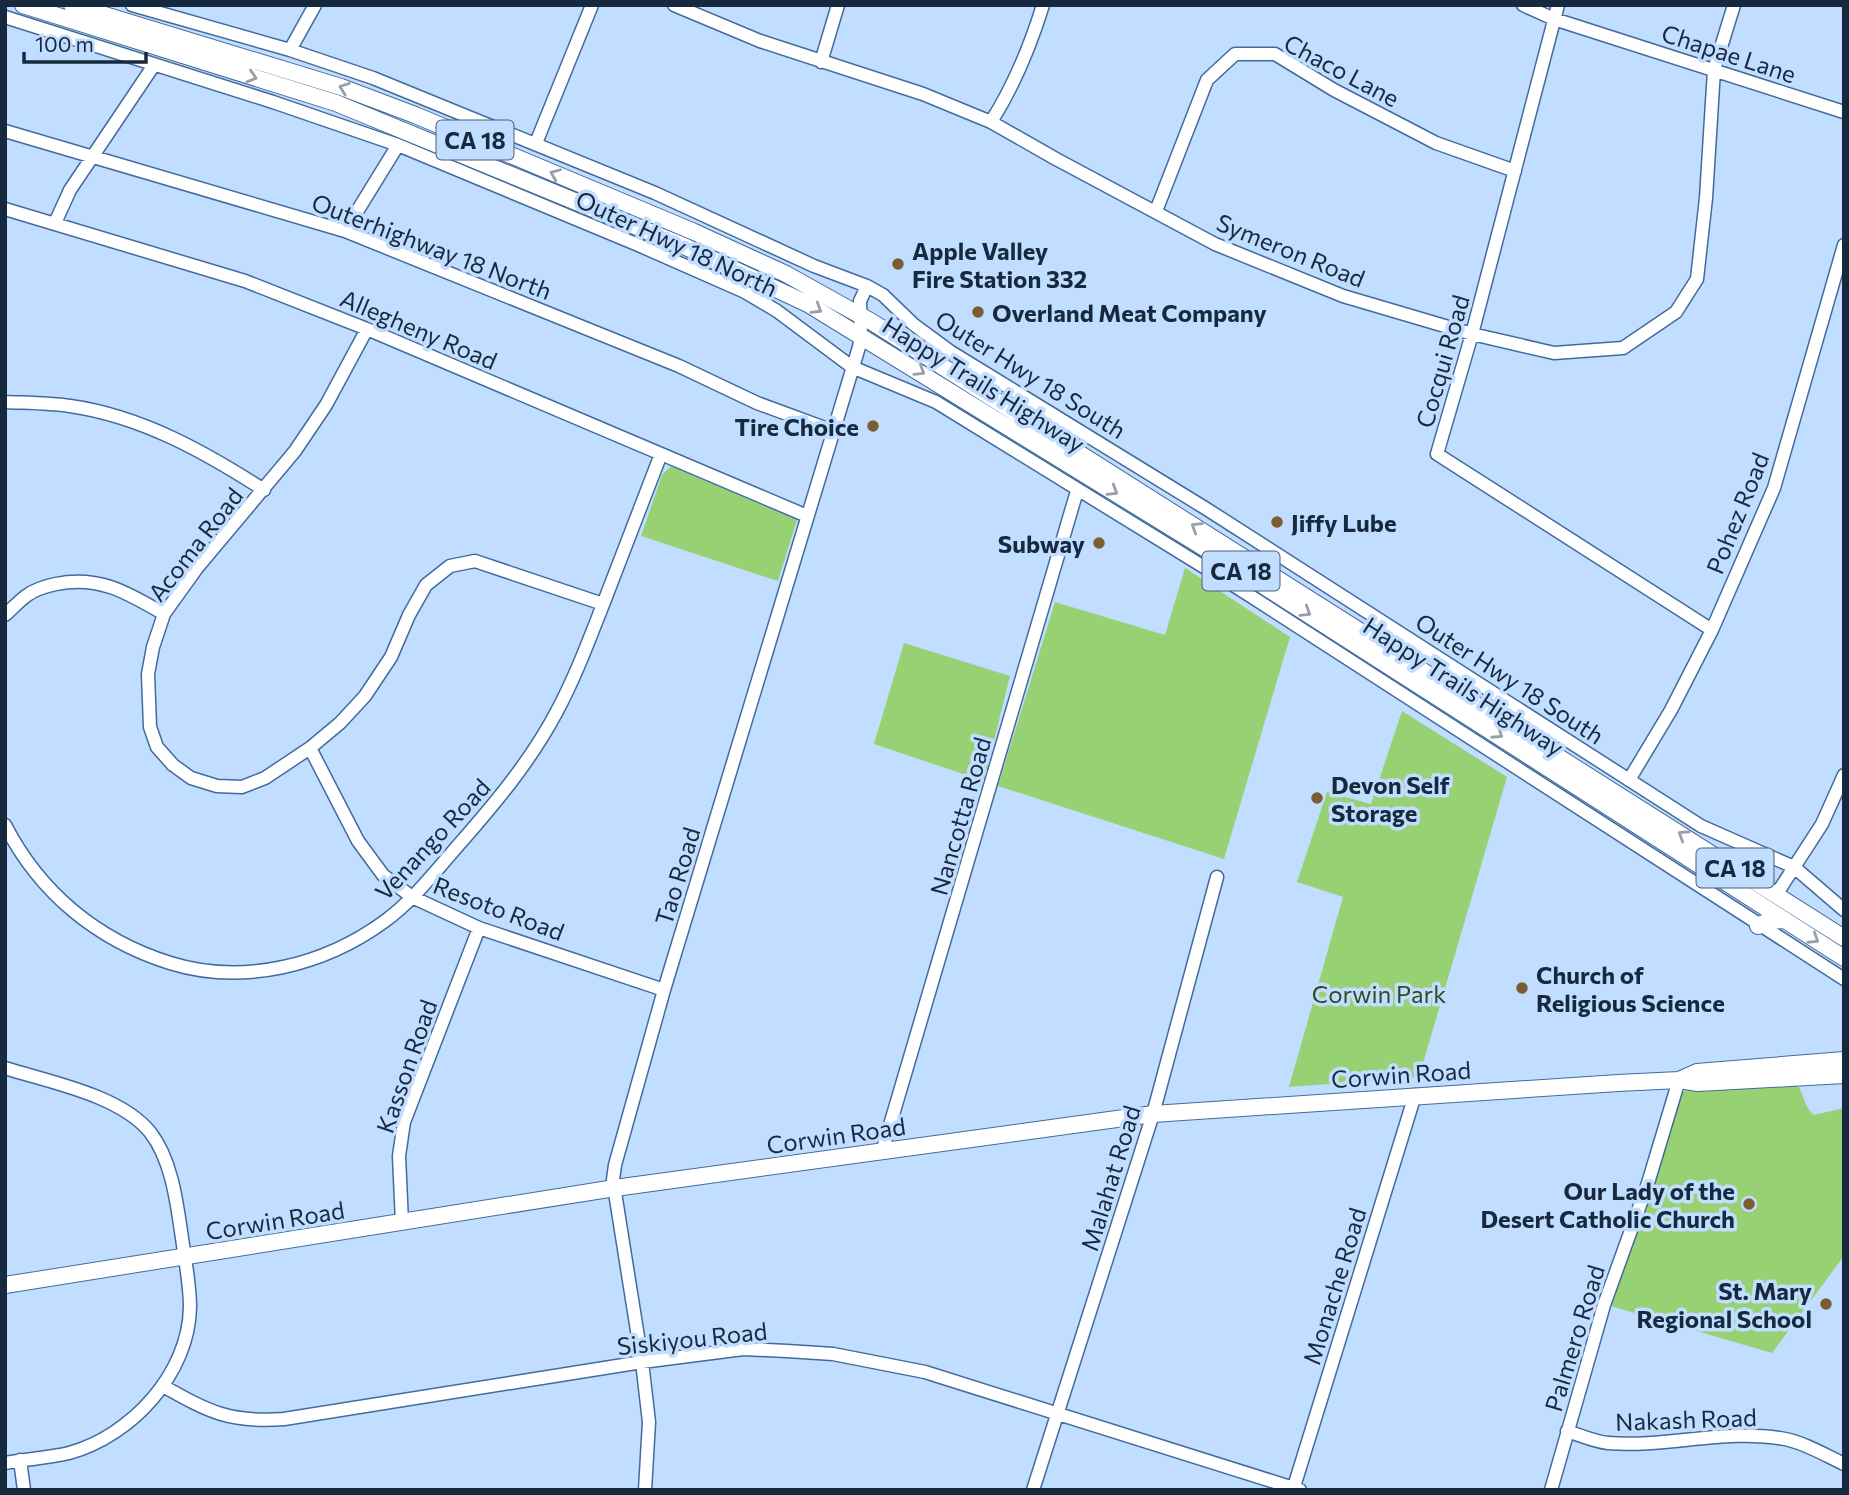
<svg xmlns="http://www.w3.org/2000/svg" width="1849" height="1495" viewBox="0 0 1849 1495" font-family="Commissioner,sans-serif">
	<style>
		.green { fill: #98d173 }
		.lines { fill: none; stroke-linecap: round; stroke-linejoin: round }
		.minor-casing { stroke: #426b9d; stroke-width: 15 }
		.major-casing { stroke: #426b9d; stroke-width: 18 }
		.minor { stroke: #fff; stroke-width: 12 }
		.major { stroke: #fff; stroke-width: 16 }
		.oneway { stroke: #979fa8 }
		.poi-dot { fill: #7c5d32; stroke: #c1ddff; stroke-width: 2.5 }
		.labels { text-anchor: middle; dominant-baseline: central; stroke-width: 7; stroke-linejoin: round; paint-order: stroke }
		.shield { fill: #c1ddff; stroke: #4a5f78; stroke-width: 2 }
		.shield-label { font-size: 23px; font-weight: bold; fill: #17293e }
		.street-label { font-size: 24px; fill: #17293e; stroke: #c1ddff }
		.poi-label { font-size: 24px; font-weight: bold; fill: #17293e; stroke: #c1ddff; text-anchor: start }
		.park-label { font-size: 24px; fill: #304a1e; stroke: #c1ddff }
	</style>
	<rect width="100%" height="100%" fill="#c1ddff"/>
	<path class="green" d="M671 466 797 520 778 581 641 536 662 475Z
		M1185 568 1290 637 1224 859 998 786 1055 602 1165 635Z
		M904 643 1010 676 984 781 874 744Z
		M1402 711 1507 777 1419 1077 1289 1087 1343 897 1297 882 1327 792 1371 804Z
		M1795 1082C1804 1091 1803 1106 1814 1115L1844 1108V1256L1772 1353 1611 1306 1612 1292 1650 1196 1681 1093 1687 1090Z"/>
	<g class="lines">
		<g class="minor-casing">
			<path id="minor" d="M132 5 290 50 373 78 655 193 814 266 867 286 883 295 913 324 951 352 1205 508 1701 826 1794 867 1844 910
				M674 5 760 41 923 94 991 122 1056 159 1215 244 1343 296 1472 334 1554 353 1623 348 1676 312 1697 279 1706 198 1714 70 1734 5
				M1523 5 1554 19 1844 112
				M1558 5 1472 334 1437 454 1712 630
				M5 17 273 102 398 145 636 244 745 292 777 311 852 367 936 402 1238 588 1844 979
				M290 50 315 5
				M821 62 838 5
				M991 122C1015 84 1030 47 1043 5
				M5 131 345 231 679 366 757 403 833 431
				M536 143 592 5
				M5 209 245 281 367 329 807 516
				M1156 211 1207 80 1235 54H1275L1334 90 1436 143 1515 171
				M55 223 70 190 154 65
				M345 231 398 145
				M367 329 326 405 295 451 197 568 164 614 153 647 148 674 150 727 157 747 173 765 191 778 217 786 242 787 265 778 310 748 340 723 365 696 391 657 409 615 426 585 450 566 475 561 603 604
				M5 402C27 403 49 403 70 406 141 416 205 452 264 490
				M5 615C12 609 18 602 26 596 34 590 46 586 56 584 99 575 128 593 164 614
				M310 748 358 841 383 875 412 897 479 928 664 990
				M1629 780 1671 710 1712 630 1774 488 1844 245
				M5 825C40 893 97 940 170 963 244 986 325 965 385 921 415 899 438 868 462 841 497 801 531 760 556 713 575 678 589 640 604 602 623 552 642 503 661 454
				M1776 895 1822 824 1844 775
				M5 1068C49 1082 120 1095 150 1132 172 1160 177 1204 182 1238 185 1260 190 1284 190 1307 189 1374 131 1436 69 1453 48 1458 26 1459 5 1463
				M882 1152 1077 491
				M402 1223 399 1156 404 1122 479 928
				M163 1386C209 1412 230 1423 284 1419L642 1362 743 1349 787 1351 833 1354 925 1372 1300 1490
				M1567 1431C1580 1435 1595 1442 1608 1443 1667 1448 1726 1428 1785 1439 1805 1443 1825 1455 1844 1464
				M20 1460 24 1490
				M645 1490 649 1422 642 1362 613 1180 615 1165 664 990 859 347 861 336 860 301 867 286
				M1033 1490 1153 1114 1217 877
				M1293 1490 1415 1095
				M1551 1490 1604 1305 1648 1183 1679 1080"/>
		</g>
		<g class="major-casing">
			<path id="major" d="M23 5 336 103 686 247 808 304 1214 554 1844 958
				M72 5 341 87 415 115 692 231 786 274 872 322 1844 938
				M1758 926 1768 921 1785 920
				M1679 1080 1697 1072 1844 1060
				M5 1285 615 1188 1153 1114 1618 1083 1679 1080 1698 1083 1844 1075"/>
		</g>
		<use href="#minor" class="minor"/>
		<use href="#major" class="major"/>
	</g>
	<defs><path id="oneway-chevron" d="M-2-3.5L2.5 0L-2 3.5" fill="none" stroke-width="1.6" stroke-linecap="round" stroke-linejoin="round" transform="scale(1.75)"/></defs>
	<g class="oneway">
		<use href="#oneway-chevron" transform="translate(252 77) rotate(17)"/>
		<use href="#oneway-chevron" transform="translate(344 88) rotate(-160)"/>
		<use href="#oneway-chevron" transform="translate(555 174) rotate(-157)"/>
		<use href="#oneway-chevron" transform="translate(817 309) rotate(31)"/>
		<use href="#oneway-chevron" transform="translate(920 371) rotate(32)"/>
		<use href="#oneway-chevron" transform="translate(1113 491) rotate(32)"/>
		<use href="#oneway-chevron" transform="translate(1196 527) rotate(-148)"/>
		<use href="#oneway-chevron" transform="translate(1306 612) rotate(32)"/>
		<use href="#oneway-chevron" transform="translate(1498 734) rotate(33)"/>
		<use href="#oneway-chevron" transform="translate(1683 835) rotate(-147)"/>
		<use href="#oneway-chevron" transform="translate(1814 939) rotate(33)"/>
	</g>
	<g class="poi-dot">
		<circle cx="898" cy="264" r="7"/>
		<circle cx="978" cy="312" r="7"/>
		<circle cx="873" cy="426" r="7"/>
		<circle cx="1277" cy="522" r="7"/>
		<circle cx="1099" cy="543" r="7"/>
		<circle cx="1317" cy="798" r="7"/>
		<circle cx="1522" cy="988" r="7"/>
		<circle cx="1749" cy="1204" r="7"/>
		<circle cx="1826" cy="1304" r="7"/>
	</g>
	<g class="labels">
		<g class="shield">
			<rect x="436.5" y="120.5" width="77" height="39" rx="5"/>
			<rect x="1202.5" y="551.5" width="77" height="39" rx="5"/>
			<rect x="1696.5" y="848.5" width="77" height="39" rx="5"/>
		</g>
		<g class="shield-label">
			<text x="475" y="140">CA 18</text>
			<text x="1241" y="571">CA 18</text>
			<text x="1735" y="868">CA 18</text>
		</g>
		<g class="street-label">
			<text transform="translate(1729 53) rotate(18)">Chapae Lane</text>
			<text transform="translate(1342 70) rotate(28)">Chaco Lane</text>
			<text transform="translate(677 243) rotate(25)">Outer Hwy 18 North</text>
			<text transform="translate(432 246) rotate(21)">Outerhighway 18 North</text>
			<text transform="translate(1291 250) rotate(22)">Symeron Road</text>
			<text transform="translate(419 329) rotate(23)">Allegheny Road</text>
			<text transform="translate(1442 361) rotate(-74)">Cocqui Road</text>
			<text transform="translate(1031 374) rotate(32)">Outer Hwy 18 South</text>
			<text transform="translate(984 384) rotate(32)">Happy Trails Highway</text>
			<text transform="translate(1737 513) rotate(-68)">Pohez Road</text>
			<text transform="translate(195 544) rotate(-52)">Acoma Road</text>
			<text transform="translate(1510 678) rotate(33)">Outer Hwy 18 South</text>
			<text transform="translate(1464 686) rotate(33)">Happy Trails Highway</text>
			<text transform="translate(960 816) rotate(-74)">Nancotta Road</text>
			<text transform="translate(432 839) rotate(-47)">Venango Road</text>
			<text transform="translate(677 876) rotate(-73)">Tao Road</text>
			<text transform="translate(499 908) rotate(21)">Resoto Road</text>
			<text transform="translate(406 1066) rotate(-71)">Kasson Road</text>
			<text transform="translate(1401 1074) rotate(-4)">Corwin Road</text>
			<text transform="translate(836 1135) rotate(-8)">Corwin Road</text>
			<text transform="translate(1110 1178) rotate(-73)">Malahat Road</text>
			<text transform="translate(275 1220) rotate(-9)">Corwin Road</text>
			<text transform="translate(1334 1286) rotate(-73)">Monache Road</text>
			<text transform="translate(692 1338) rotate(-6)">Siskiyou Road</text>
			<text transform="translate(1574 1338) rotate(-73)">Palmero Road</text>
			<text transform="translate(1686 1419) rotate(-2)">Nakash Road</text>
		</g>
		<g class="poi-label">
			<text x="912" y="250">Apple Valley<tspan x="912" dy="28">Fire Station 332</tspan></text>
			<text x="992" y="312">Overland Meat Company</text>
			<text x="859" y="426" text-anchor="end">Tire Choice</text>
			<text x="1291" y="522">Jiffy Lube</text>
			<text x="1085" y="543" text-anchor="end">Subway</text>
			<text x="1331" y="784">Devon Self<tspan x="1331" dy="28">Storage</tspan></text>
			<text x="1536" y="974">Church of<tspan x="1536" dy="28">Religious Science</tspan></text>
			<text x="1735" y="1190" text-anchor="end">Our Lady of the<tspan x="1735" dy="28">Desert Catholic Church</tspan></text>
			<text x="1812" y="1290" text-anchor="end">St. Mary<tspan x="1812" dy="28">Regional School</tspan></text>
		</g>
		<g class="park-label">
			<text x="1379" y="993">Corwin Park</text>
		</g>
	</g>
	<rect width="1849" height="1495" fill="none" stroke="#17293e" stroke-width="14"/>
	<path d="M24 52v10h122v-10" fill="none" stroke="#17293e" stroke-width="3.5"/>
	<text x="35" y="52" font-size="21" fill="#17293e" stroke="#c1ddff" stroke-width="5" paint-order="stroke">100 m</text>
</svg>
